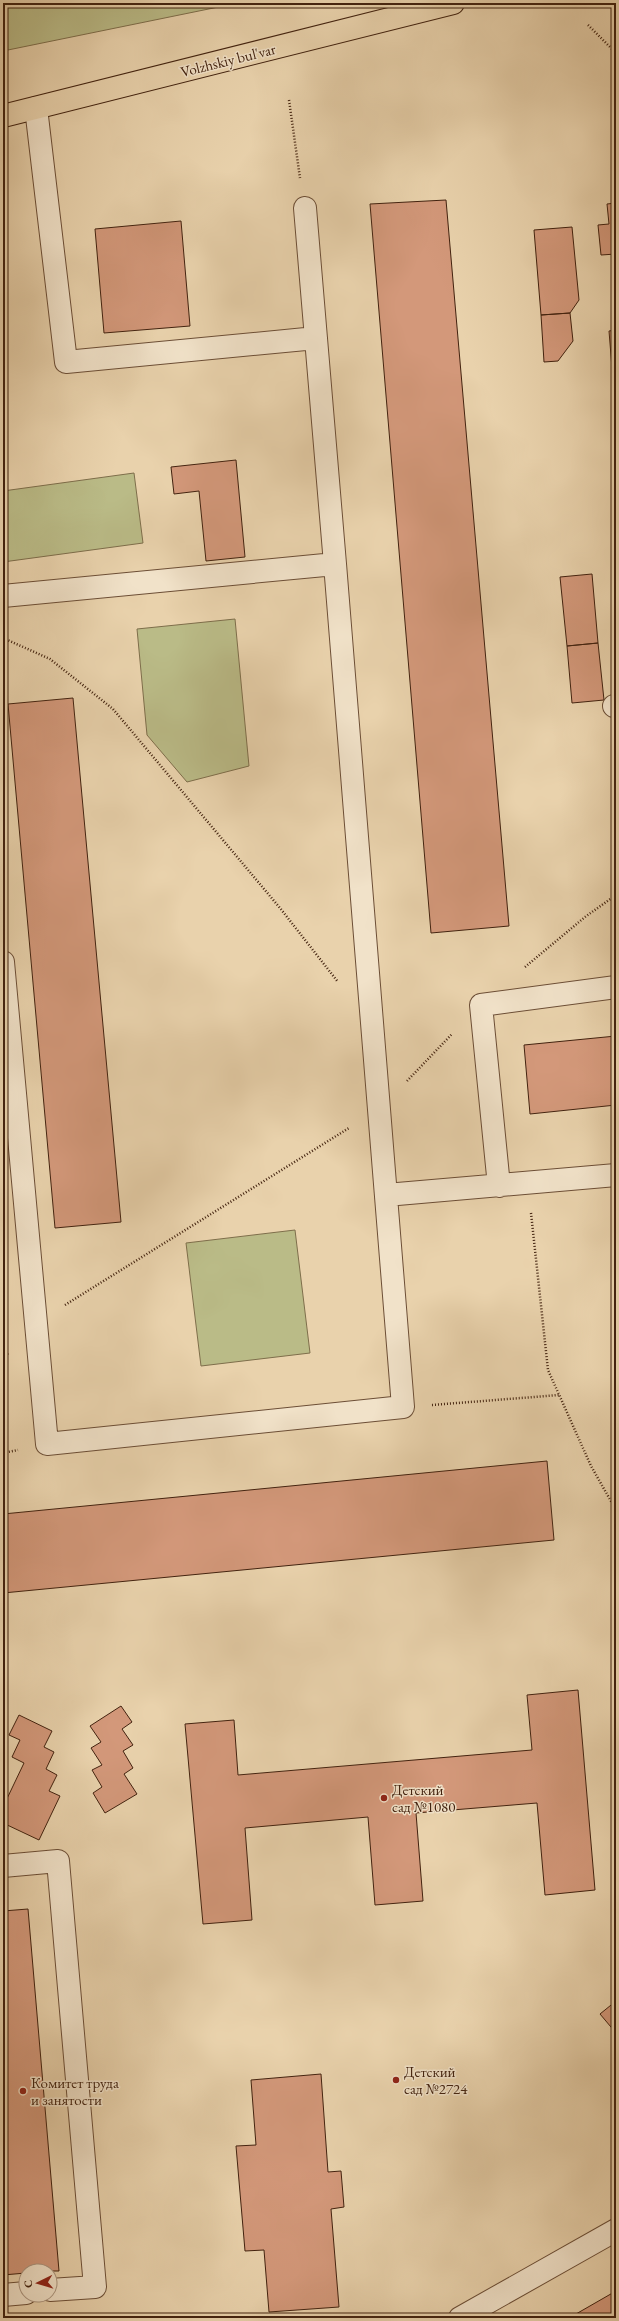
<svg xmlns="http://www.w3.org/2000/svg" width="619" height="2321" viewBox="0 0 619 2321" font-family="'EB Garamond',serif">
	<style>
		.green { fill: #babb87; stroke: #7e6e4b }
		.building { fill: #d3987a; stroke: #42220f }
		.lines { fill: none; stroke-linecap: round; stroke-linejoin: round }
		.minor-casing { stroke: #6c4e36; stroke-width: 24 }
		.major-casing { stroke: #42220f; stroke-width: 24 }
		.path { stroke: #42220f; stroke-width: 2.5; stroke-dasharray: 1 2; stroke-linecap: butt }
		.minor { stroke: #f1e2c9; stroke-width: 22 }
		.major { stroke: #e9d2ac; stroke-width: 22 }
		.poi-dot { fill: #8f2418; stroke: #f1e2c9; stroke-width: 1.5 }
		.labels { text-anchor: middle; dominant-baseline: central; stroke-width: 3; stroke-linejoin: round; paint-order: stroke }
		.street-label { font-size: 15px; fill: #42220f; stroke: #f1e2c9 }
		.poi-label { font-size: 15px; fill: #42220f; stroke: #f1e2c9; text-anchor: start }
	</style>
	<rect width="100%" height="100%" fill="#e9d2ac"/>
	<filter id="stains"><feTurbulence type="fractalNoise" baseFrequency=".005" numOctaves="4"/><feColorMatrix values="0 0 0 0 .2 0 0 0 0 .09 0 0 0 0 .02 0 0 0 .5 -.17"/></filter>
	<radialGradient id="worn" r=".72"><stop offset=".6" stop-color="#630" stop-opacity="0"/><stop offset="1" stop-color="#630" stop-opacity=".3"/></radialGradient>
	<path class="green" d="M3 3H238L3 51Z
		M134 473 143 543 3 562V491Z
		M235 619 249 766 187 782 147 735 137 629Z
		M295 1230 310 1353 201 1366 186 1243Z"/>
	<path class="building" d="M446 200 509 926 431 933 370 204Z
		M616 203V254L601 255 598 225 609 224 607 204Z
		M181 221 190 326 104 333 95 229Z
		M572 227 579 300 570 313 541 315 534 230Z
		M570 313 573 341 558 361 544 362 541 315Z
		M616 330V418L609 331Z
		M236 460 245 557 206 561 199 491 174 494 171 467Z
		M592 574 598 643 567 646 560 577Z
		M598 643 604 700 572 703 567 646Z
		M73 698 121 1222 55 1228 8 704Z
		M616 1036V1105L530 1114 524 1045Z
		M547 1461 554 1540 3 1593V1514Z
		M578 1690 595 1890 545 1895 537 1803 416 1813 423 1901 375 1905 368 1817 245 1828 252 1920 203 1924 185 1724 234 1720 238 1775 532 1750 527 1695Z
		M121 1706 132 1722 122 1729 133 1745 123 1751 133 1768 124 1774 137 1794 105 1813 93 1793 102 1787 92 1770 102 1765 91 1748 101 1742 90 1726Z
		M19 1715 52 1731 44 1747 54 1752 46 1769 57 1775 49 1791 60 1796 39 1840 3 1823V1807L24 1763 12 1757 20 1740 9 1735Z
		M28 1909 59 2271H26V2273L3 2275V1911Z
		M616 2001V2033L600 2014Z
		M321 2074 328 2172 341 2171 344 2207 331 2209 339 2307 269 2312 264 2250 245 2251 236 2146 256 2145 251 2080Z
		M616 2291V2318H569Z"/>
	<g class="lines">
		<g class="minor-casing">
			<path id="minor" d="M36 108 66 362 316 338
				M305 208 335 564
				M3 596 335 564 403 1407 47 1444 3 962
				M614 706H616
				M499 1186 481 1005 616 987
				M386 1195 616 1175
				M3 1866 58 1861 95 2287 50 2290
				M3 2295 26 2293
				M460 2318 616 2230"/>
		</g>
		<g class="major-casing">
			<path id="major" d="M3 116 453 3"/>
		</g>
		<path class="path" d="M588 25 616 53
			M289 100 300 178
			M3 638 50 659 113 709 280 908 338 982
			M525 967 585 917 616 895
			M407 1081 452 1034
			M531 1213 548 1370 591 1466 616 1510
			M65 1305 349 1128
			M3 1358 8 1353
			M432 1405 559 1395
			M3 1453 18 1450"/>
		<use href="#minor" class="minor"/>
		<use href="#major" class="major"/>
	</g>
	<g class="poi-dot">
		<circle cx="384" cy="1798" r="4"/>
		<circle cx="396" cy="2080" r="4"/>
		<circle cx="23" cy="2091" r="4"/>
	</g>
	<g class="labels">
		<g class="street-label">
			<text transform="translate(228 60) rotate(-14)">Volzhskiy bul'var</text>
		</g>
		<g class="poi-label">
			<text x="392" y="1789">Детский<tspan x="392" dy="17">сад №1080</tspan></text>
			<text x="404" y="2071">Детский<tspan x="404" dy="17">сад №2724</tspan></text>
			<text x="31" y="2082">Комитет труда<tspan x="31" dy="17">и занятости</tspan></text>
		</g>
	</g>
	<rect width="619" height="2321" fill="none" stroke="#e9d2ac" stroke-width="16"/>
	<rect x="4" y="4" width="611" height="2313" fill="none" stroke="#42220f" stroke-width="2"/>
	<rect x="8" y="8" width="603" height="2305" fill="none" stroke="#42220f"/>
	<g transform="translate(38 2283) rotate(265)"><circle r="19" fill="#f1e2c9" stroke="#ab957f"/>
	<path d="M0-3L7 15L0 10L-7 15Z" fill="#8f2418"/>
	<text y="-6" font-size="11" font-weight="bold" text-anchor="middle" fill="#42220f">С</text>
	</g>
	<rect width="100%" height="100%" filter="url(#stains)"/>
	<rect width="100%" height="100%" fill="url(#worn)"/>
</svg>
